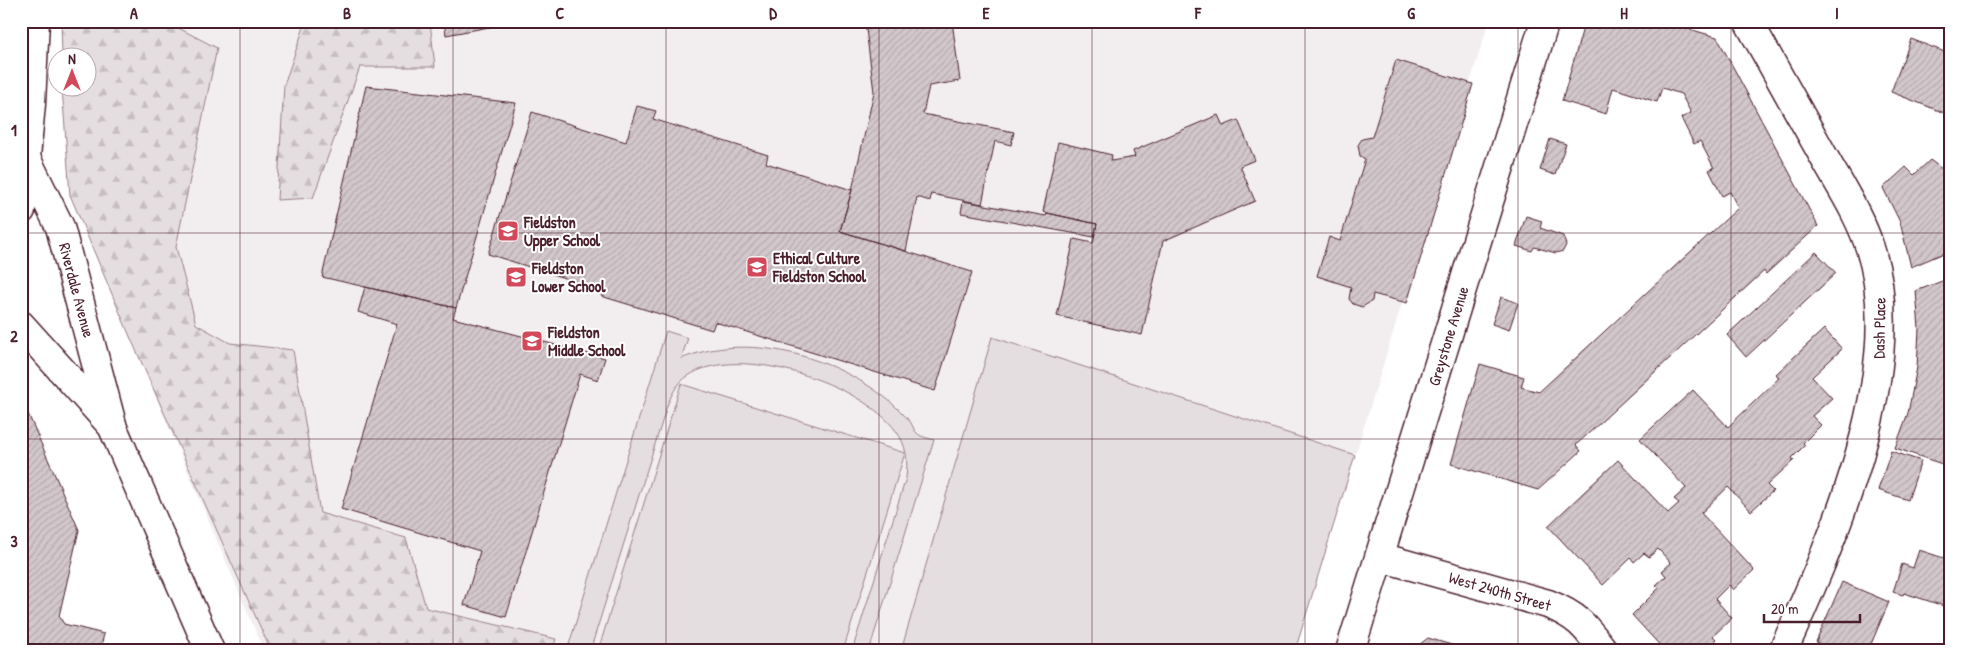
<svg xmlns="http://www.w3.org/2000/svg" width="1971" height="672" viewBox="0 0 1971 672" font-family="'Patrick Hand',sans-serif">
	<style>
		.built { fill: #f2eeef }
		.forest { fill: url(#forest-firs); stroke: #987e86 }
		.park { fill: #e5dee0; stroke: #987e86 }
		.building { fill: url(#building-hatch); stroke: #4a1f2b }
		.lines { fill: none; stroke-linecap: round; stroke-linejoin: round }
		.street-casing { stroke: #4a1f2b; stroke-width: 31 }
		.secondary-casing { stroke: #4a1f2b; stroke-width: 31 }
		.street { stroke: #fff; stroke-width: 28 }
		.secondary { stroke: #fff; stroke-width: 28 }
		.grid { fill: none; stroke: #4a1f2b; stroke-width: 1; stroke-opacity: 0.55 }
		.labels { text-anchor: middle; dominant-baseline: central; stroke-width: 4; stroke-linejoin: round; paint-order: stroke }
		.poi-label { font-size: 16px; font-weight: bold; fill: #4a1f2b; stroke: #fff; text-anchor: start }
		.street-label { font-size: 16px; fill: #4a1f2b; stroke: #fff }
		.neatline { fill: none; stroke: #4a1f2b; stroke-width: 2 }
		.grid-label { font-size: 16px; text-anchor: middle; font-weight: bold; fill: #4a1f2b }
	</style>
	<defs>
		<pattern id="forest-firs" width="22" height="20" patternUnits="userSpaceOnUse" patternTransform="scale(1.25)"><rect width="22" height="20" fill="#e5dee0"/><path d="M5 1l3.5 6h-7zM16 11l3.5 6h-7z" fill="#c6bec0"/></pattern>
		<pattern id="building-hatch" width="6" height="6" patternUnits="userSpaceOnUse" patternTransform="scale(1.25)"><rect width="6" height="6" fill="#d2c7cb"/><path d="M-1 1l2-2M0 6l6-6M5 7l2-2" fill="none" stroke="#b6aaae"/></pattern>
	</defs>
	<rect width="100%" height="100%" fill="#fff"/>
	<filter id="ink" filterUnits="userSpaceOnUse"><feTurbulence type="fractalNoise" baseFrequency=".02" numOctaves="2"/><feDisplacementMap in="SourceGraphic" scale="10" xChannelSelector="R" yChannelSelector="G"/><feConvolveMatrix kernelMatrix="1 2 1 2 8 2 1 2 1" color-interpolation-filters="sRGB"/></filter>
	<g filter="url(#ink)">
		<path class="built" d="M61 21H1489L1295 651H264L70 195 62 88H88V58L62 57Z"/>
		<path class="forest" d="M61 21H165L217 48 176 247 196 324 230 343 293 350 320 513 406 538 426 608 556 639 552 651H271L131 339 70 195 62 88H88V58L62 57Z
			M306 21H430L435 67H360L313 198 277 200 284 85Z"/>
		<path class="park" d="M666 331 688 338 681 359C746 331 833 356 887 399 895 406 904 414 911 423 913 426 914 431 917 433 920 437 929 438 934 440L869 651H852L906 478C908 461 907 445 896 431 863 384 738 342 688 376 678 382 673 392 668 403L590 651H567Z
			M992 337 1355 455 1295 651H901Z
			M681 384 905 453 843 651H598Z"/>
		<path class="building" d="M444 21H522L446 35Z
			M865 21H952L960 81 929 86 923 114 1014 132 1011 145 995 141 982 204 931 194 930 201 917 197 906 251 840 231 852 190 874 92Z
			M1585 21H1661L1717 37 1818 226 1766 274 1764 271 1576 445 1581 451 1538 490 1451 464 1480 364 1524 377 1521 387 1539 392 1738 208 1730 192 1722 196 1709 170 1714 168 1700 141 1694 144 1681 118 1691 113 1681 94 1662 88 1657 102 1613 88 1606 114 1562 101Z
			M1911 39 1950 54V108L1947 114 1891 92Z
			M1396 60 1473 84 1407 303 1373 294 1372 301 1362 307 1353 304 1349 299 1351 287 1317 276 1329 237 1340 241 1365 159 1360 156 1358 145 1362 139 1372 137Z
			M366 86 516 103 456 308 322 277Z
			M637 106 656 111 653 119 768 155 766 163 852 190 840 231 972 272 935 391 715 322 712 330 601 296 603 290 488 254 532 112 626 142Z
			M1218 115 1223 126 1238 120 1255 160 1240 166 1255 201 1163 241 1142 335 1057 316 1074 239 1093 243 1097 224 1043 212 1058 142 1112 155 1111 161 1135 157 1133 151Z
			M1550 139 1566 144 1555 175 1540 170Z
			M1930 160 1950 175V258L1946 259 1944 253 1911 267 1900 222 1883 188 1906 167 1914 175Z
			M963 201 1046 216 1047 213 1097 224 1094 237 961 213Z
			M1526 216 1542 221 1540 228 1563 236 1566 245 1563 251 1556 253 1534 247 1532 251 1516 246Z
			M1816 252 1836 273 1746 357 1727 335Z
			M1950 278V462L1948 466 1895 448 1908 413 1917 367 1919 329 1916 291Z
			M365 287 456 308 453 318 605 358 598 380 580 374 506 617 464 605 480 551 341 509 397 324 358 312Z
			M1501 297 1518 303 1509 330 1492 324Z
			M1824 329 1842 349 1812 377 1832 398 1812 416 1821 425 1803 443 1805 445 1792 458 1794 460 1767 485 1773 491 1751 511 1728 487 1701 513 1754 570 1733 590 1729 585 1715 599 1732 618 1713 636 1716 639 1710 645 1715 651H1665L1632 615 1659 588 1656 585 1666 576 1662 571 1671 563 1658 549 1649 557 1644 553 1634 562 1631 558 1603 585 1548 526 1618 460 1668 513 1679 503 1674 499 1686 488 1640 439 1693 390 1728 427 1779 378 1776 374Z
			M21 404 24 410 26 409 79 530 59 616 64 624 104 634 100 651H21Z
			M1891 451 1921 461 1908 500 1878 490Z
			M1919 550 1950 560V608L1904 593 1903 595 1893 592 1902 564 1913 568Z
			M1842 582 1889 602 1868 651H1835L1816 642Z
			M1428 638 1472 651H1411Z"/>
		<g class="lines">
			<g class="street-casing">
				<path id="street" d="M1748 21C1773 66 1799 112 1824 157 1840 186 1860 216 1870 248 1909 369 1833 540 1783 651
					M1380 557 1548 604C1578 616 1585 626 1604 651
					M1350 651 1545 21"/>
			</g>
			<g class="secondary-casing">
				<path id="secondary" d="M26 158 60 227 113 428 210 651
					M21 210 31 104 35 21
					M21 325 111 425"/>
			</g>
			<use href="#street" class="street"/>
			<use href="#secondary" class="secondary"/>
		</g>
	</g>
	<path class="grid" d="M240 21V651M453 21V651M666 21V651M879 21V651M1092 21V651M1305 21V651M1518 21V651M1731 21V651M21 233H1950M21 439H1950"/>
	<defs>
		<g id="school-square" transform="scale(1.125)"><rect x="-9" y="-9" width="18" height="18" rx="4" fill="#d1495b" stroke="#fff"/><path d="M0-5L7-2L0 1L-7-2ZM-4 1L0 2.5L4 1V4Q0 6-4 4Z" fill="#fff"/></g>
	</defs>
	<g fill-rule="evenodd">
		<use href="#school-square" x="508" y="231"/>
		<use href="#school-square" x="757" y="267"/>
		<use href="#school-square" x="516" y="277"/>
		<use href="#school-square" x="532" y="341"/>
	</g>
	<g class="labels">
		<g class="poi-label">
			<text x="524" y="222">Fieldston<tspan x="524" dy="18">Upper School</tspan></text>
			<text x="773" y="258">Ethical Culture<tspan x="773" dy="18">Fieldston School</tspan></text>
			<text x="532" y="268">Fieldston<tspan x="532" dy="18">Lower School</tspan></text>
			<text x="548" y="332">Fieldston<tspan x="548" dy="18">Middle School</tspan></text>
		</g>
		<g class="street-label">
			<text transform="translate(77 290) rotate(75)">Riverdale Avenue</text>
			<text transform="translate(1879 328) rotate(-89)">Dash Place</text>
			<text transform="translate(1448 336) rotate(-73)">Greystone Avenue</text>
			<text transform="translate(1500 591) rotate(16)">West 240th Street</text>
		</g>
	</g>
	<rect width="1971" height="672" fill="none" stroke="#fff" stroke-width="55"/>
	<g transform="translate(72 72)"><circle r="24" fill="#ffffff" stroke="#b7a5aa"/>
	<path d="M0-4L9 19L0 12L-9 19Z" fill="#d1495b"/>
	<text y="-8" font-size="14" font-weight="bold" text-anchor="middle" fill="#4a1f2b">N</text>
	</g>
	<path d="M1764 614v8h96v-8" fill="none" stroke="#4a1f2b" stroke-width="2.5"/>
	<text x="1771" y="614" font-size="15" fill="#4a1f2b" stroke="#ffffff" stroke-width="4" paint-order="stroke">20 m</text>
	<rect x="28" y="28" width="1916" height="616" class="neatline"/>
	<g class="grid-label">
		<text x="134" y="19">A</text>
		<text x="347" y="19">B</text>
		<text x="560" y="19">C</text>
		<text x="773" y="19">D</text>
		<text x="986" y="19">E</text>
		<text x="1198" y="19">F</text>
		<text x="1411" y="19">G</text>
		<text x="1624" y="19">H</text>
		<text x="1837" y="19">I</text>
		<text x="14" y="136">1</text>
		<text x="14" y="342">2</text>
		<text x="14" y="547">3</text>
	</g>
</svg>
